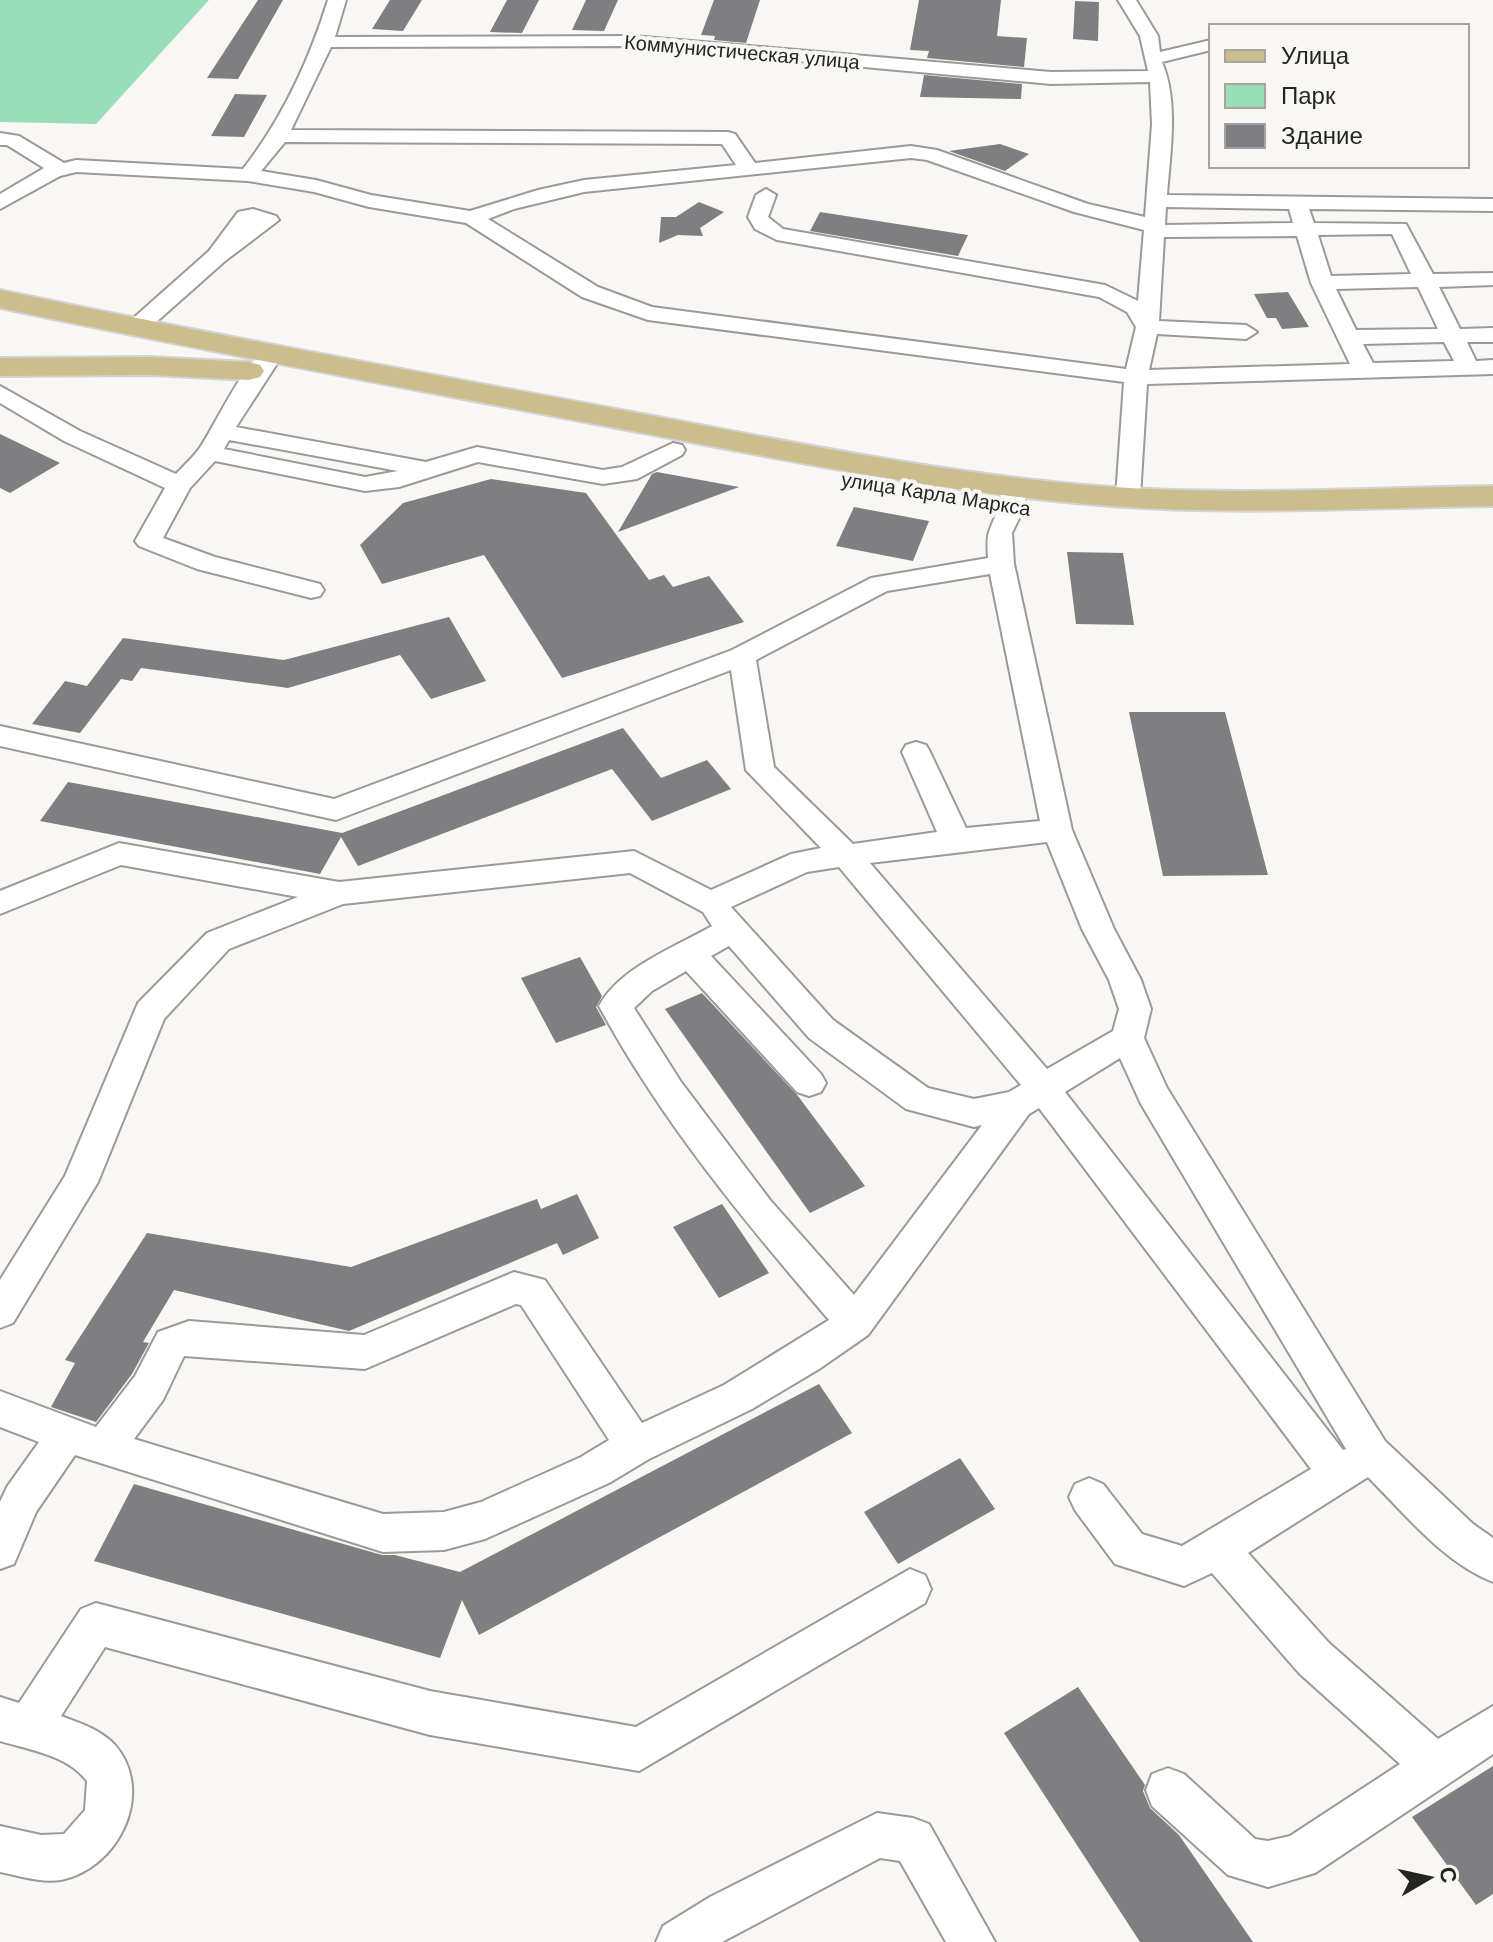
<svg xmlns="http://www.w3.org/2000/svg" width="1493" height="1942" viewBox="0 0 1493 1942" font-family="Helvetica,sans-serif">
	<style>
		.green { fill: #98dfb9 }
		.building { fill: #7f7e81 }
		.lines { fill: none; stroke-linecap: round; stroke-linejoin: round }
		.minor-casing { stroke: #9b9a97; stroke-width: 4 }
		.major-casing { stroke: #d3d3d3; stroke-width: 4 }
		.minor { fill: #fff; fill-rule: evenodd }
		.major { fill: #ccbe8c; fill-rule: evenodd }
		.labels { text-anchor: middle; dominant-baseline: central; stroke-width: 8; stroke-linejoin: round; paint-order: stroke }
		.far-street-label { font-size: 20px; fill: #252523; stroke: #f8f7f4 }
	</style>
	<rect width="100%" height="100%" fill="#f8f7f4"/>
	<path class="green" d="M0 0H209L96 124 0 122Z"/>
	<path class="building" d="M258 0H283L238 79 207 78Z
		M390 0H422L403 31 372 29Z
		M507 0H539L522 33 490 32Z
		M586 0H618L604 31 572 30Z
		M714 0H760L746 43 714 40 715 36 701 35Z
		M919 0H1001L997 36 1027 38 1024 67 927 58 929 51 910 50Z
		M1075 1 1099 2 1098 41 1073 39Z
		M924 75 1022 84 1021 99 920 97Z
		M235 94 267 95 244 137 211 136Z
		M1000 144 1029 154 1005 171 949 151Z
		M699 202 724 212 700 228 703 236 678 235 659 243 661 217H676Z
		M820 212 968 235 958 256 810 231Z
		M1288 292 1309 327 1282 329 1276 318H1267L1254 294Z
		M0 434 60 463 10 493 0 488Z
		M657 472 739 487 618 532 652 474Z
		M491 479 586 493 649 580 664 575 673 587 709 576 744 622 562 678 484 555 382 584 360 545 403 503Z
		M854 507 929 521 913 561 836 546Z
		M1067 552 1123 553 1134 625 1076 624Z
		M449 617 486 681 431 699 400 655 288 688 141 668 132 681 121 679 80 733 32 724 65 681 87 686 123 638 284 660Z
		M1129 712H1225L1268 875 1163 876Z
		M623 728 661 778 707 760 731 789 652 821 612 769 358 866 341 837 320 874 40 821 68 782 342 833Z
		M580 957 602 996 596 1007 606 1025 556 1043 521 978Z
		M702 993 798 1096 865 1186 810 1213 665 1009Z
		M577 1194 599 1238 563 1255 557 1243 349 1331 174 1290 143 1342 149 1343 132 1374 96 1422 51 1407 75 1363 65 1360 147 1233 351 1267 537 1199 541 1209Z
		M722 1204 769 1273 719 1298 673 1227Z
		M819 1384 852 1433 479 1635 462 1600 440 1658 94 1561 134 1484 382 1555H395L460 1572Z
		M960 1458 995 1509 898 1564 864 1512Z
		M1078 1687 1145 1785 1143 1791 1150 1808 1179 1835 1253 1942H1140L1004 1733Z
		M1493 1766V1894L1476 1905 1412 1817Z"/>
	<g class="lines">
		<g class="minor-casing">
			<path id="minor" d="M328 0H346L335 37 633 36 1051 72 1148 71 1140 36 1118 0H1136L1158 36 1160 52 1211 40V50L1162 62C1179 102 1170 153 1167 195L1493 199V211L1309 209 1314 223 1406 224 1433 274 1493 273V285L1439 287 1460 329 1493 328V342H1467L1476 361 1493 360V374L1147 384 1140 497 1137 502H1119L1116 497 1124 382 648 320 582 297 466 223 369 207 314 192 248 181 76 172 60 176 0 209V194L44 168 7 145H0V133L19 136 64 163 76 160 243 169C282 119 309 61 328 0ZM633 46 1051 84 1150 82 1152 124 1145 217 1088 204 937 150 911 146 755 163 735 134 728 132 291 130 331 47ZM285 142 722 144 736 165 584 180 538 190 470 211 371 195 316 180 261 171ZM911 158 927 160 1074 212 1144 230 1138 301 1105 285 783 229 768 217 776 195 766 189 756 195 748 217 755 229 777 240 1099 297 1127 312 1136 327 1126 369 652 307 598 287 488 219 514 209 584 192ZM1166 207 1289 209 1293 223 1165 225ZM1392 234 1411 274 1331 276 1318 235ZM1297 236 1311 283 1350 364 1149 370 1157 334 1246 339 1257 332 1246 325 1159 321 1164 237ZM1418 287 1438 329 1356 330 1336 289ZM1444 342 1454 361 1373 363 1363 344Z
				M253 209 276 216 279 220 225 261 145 332H129L126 327 129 322 209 251 238 212Z
				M273 346 281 348 284 353 236 427 426 462 477 447 603 470 622 467 673 443 682 445 685 450 682 455 637 479 603 484 478 462 399 487 365 491 215 461 190 488 163 538 215 557 320 584 324 590 320 596 311 598 197 569 139 546 135 541 165 488 64 441 0 403V386L80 431 176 474C184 465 194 457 201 446 216 424 248 352 273 346ZM229 440 398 471 365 477 224 449Z
				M1014 481 1023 483 1026 488 1024 508 1012 533 1014 564 1072 830 1114 929 1141 980 1151 1009 1144 1038 1167 1088 1385 1441 1473 1524 1493 1538V1582C1443 1562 1405 1514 1368 1477L1248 1553 1329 1643 1438 1739 1493 1706V1754L1315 1873 1268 1887 1228 1875 1152 1806 1146 1790 1152 1774 1168 1768 1184 1774 1255 1839 1268 1841 1290 1836 1400 1764 1299 1673 1212 1573 1184 1586 1115 1564 1075 1510 1069 1497 1075 1484 1089 1478 1103 1484 1142 1534 1182 1546 1311 1469 1039 1108 1029 1114 868 1335 819 1369 752 1409 649 1459 609 1483 485 1539 444 1550 383 1552 75 1455 36 1512 14 1564 0 1569V1502L7 1487 39 1442 0 1427V1391L96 1427 135 1376 158 1332 189 1321 364 1335 514 1272 545 1280 642 1423 724 1385 829 1320C745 1222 661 1121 599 1006 619 968 675 947 712 926L703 912 630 873 343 904 229 949 164 1019 98 1182 13 1323 0 1328V1280L65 1176 138 1003 207 933 298 897 121 865 0 914V891L119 843 339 882 634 851 711 890 791 854 821 848 746 770 731 670 336 820 0 746V726L334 799 732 650 871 578 988 558C986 528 990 533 998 508 1001 499 1000 491 1005 483ZM990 574 1040 821 966 828 930 752 926 745 916 742 906 745 902 752 937 832 853 844 774 767 756 660 887 591ZM1047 842 1082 929 1109 980 1119 1009 1113 1031 1047 1069 870 863ZM839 867 1021 1085 1009 1092 974 1099 928 1088 833 1020 731 907 807 872ZM729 946 809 1038 906 1109 974 1127 982 1125 854 1295 770 1200 681 1082 634 1008 652 991 686 971 797 1092 809 1096 821 1092 826 1083 821 1074 711 956ZM1120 1058 1141 1104 1346 1449 1343 1450 1065 1092ZM516 1304 521 1305 609 1440 581 1457 481 1502 444 1512 383 1514 134 1439 163 1400 184 1356 365 1369Z
				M910 1569 925 1575 931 1589 925 1603 639 1771 430 1735 105 1647 61 1716C80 1723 101 1730 115 1745 156 1793 118 1869 61 1880 40 1883 20 1876 0 1872V1826L41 1835 64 1834 85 1810 87 1781C67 1755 30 1750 0 1741V1697L19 1703 81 1609 96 1603 430 1691 636 1727Z
				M877 1813 913 1818 929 1824 995 1942H946L900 1861 880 1858 722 1942H656L663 1926 710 1897Z"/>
		</g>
		<g class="major-casing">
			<path id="major" d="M0 290C203 333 407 370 611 408 772 438 935 473 1098 486 1229 496 1362 488 1493 486V506C1362 508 1229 516 1098 505 935 492 772 457 611 427 407 388 203 351 0 308Z
				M150 357 249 362 260 365 264 371 260 377 249 380 150 375 0 376V358Z"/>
		</g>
		<use href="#minor" class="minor"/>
		<use href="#major" class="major"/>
	</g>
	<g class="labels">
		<g class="far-street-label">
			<text transform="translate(742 52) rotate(5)">Коммунистическая улица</text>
			<text transform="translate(936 494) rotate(9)">улица Карла Маркса</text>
		</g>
	</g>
	<rect x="1209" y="24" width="260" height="144" fill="#f8f7f4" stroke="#a4a3a0" stroke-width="2"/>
	<rect x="1225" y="50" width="40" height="12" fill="#ccbe8c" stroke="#a4a3a0" stroke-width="2"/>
	<text x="1281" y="64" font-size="24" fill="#252523">Улица</text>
	<rect x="1225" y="84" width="40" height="24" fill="#98dfb9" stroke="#a4a3a0" stroke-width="2"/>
	<text x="1281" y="104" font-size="24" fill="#252523">Парк</text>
	<rect x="1225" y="124" width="40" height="24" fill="#7f7e81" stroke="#a4a3a0" stroke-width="2"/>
	<text x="1281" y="144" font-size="24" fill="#252523">Здание</text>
	<g transform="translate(1429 1878) rotate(81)" stroke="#f8f7f4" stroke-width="6" paint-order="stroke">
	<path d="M0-6L14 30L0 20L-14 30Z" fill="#252523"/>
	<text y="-12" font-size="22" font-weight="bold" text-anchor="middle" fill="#252523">С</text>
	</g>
</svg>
